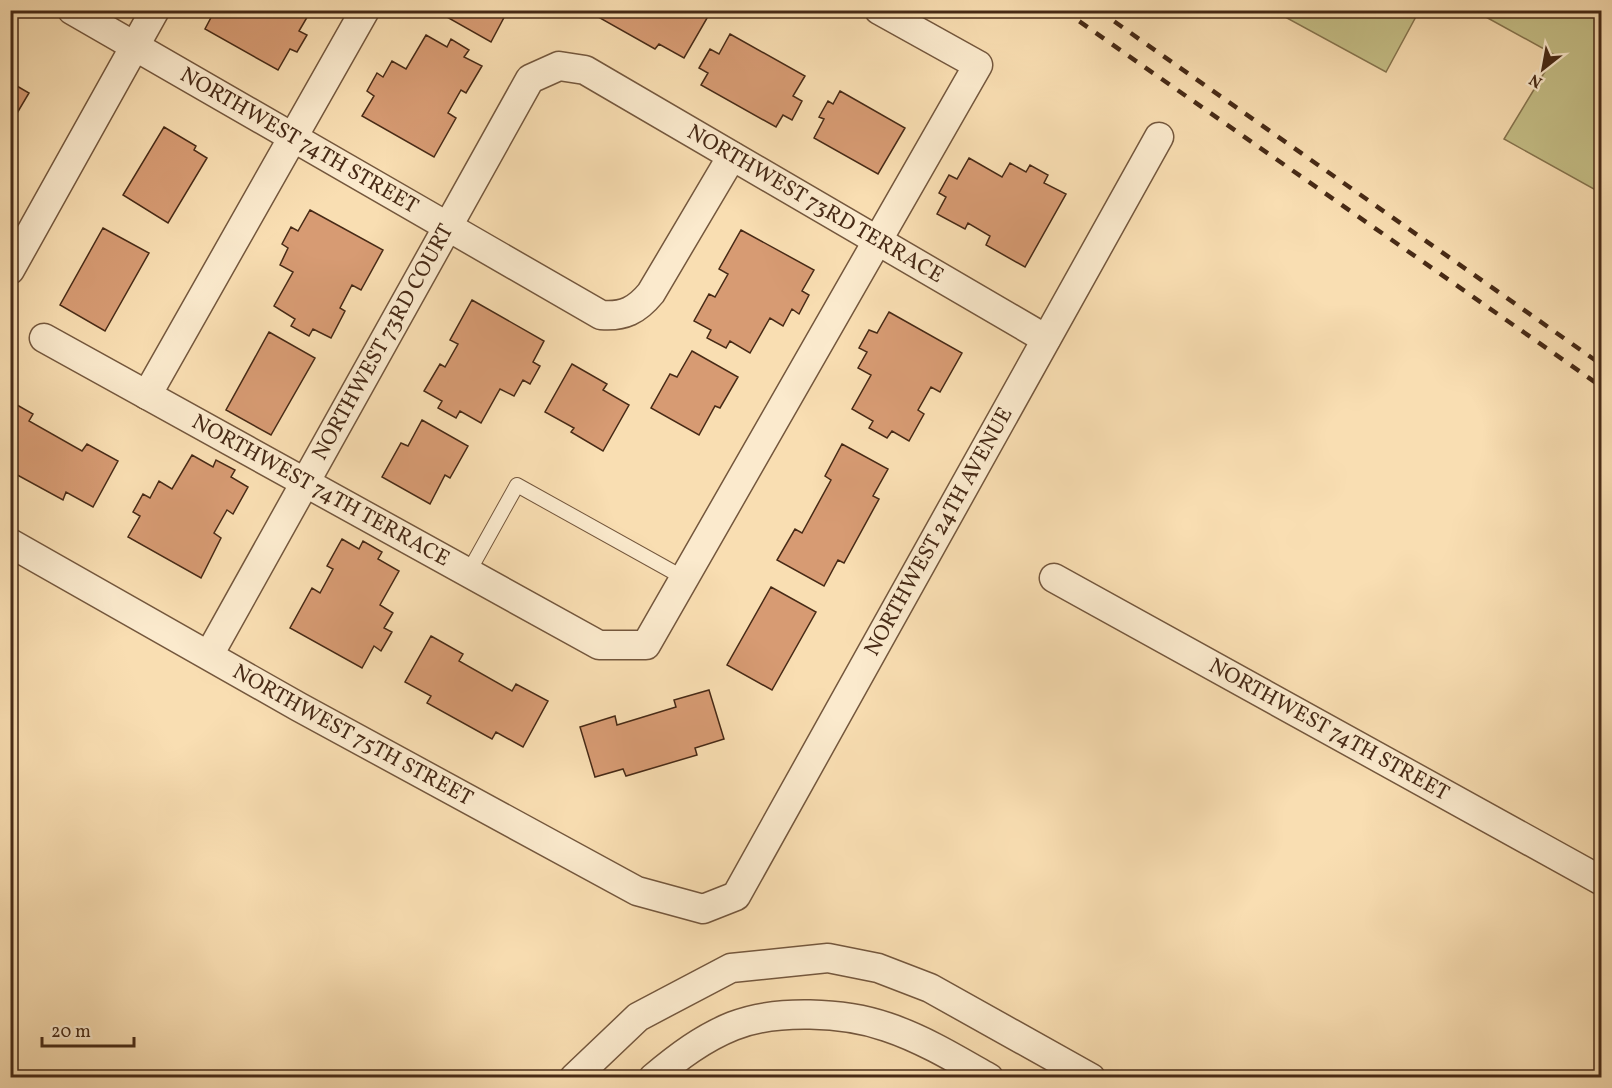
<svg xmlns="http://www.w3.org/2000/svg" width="1612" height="1088" viewBox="0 0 1612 1088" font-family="Vollkorn,serif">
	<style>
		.green { fill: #c5bf87; stroke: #86744e; stroke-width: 1.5 }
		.building { fill: #d79b73; stroke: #472a16; stroke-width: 1.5 }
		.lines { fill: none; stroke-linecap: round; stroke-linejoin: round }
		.service-casing { stroke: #74573d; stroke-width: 16 }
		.minor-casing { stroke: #74573d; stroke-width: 31 }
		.service { stroke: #fbeacd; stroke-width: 14 }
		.minor { stroke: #fbeacd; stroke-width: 28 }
		.rail { stroke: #472a16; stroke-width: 4.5; stroke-dasharray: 10 10; stroke-linecap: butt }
		.labels { text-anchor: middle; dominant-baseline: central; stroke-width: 6; stroke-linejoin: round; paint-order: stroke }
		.street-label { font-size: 22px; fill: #472a16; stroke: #fbeacd }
	</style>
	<rect width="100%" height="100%" fill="#f9deb2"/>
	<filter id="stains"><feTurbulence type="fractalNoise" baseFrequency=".00333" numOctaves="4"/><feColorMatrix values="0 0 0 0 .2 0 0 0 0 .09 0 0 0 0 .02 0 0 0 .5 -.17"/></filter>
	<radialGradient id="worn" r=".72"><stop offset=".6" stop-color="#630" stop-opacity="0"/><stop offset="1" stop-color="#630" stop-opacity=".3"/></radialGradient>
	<path class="green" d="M1274 11 1419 10V11L1386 72Z
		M1475 11H1601V193L1504 139 1555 55Z"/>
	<path class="building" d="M215 10H302L309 14 299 31 307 35 297 52 290 49 278 70 205 29Z
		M448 10H508L491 42 445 16Z
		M592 10H705L710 13 684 58 659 44 655 49 591 13Z
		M730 34 805 76 793 96 802 101 792 120 783 115 776 127 701 85 708 73 699 68 710 49 719 54Z
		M426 35 447 47 451 39 469 50 464 57 482 66 466 93 461 90 448 113 456 118 434 157 362 116 374 96 367 91 377 73 383 77 392 61 406 69Z
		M10 82 29 93 10 125Z
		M840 91 905 128 878 174 814 138 824 119 819 117 828 101 833 104Z
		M164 127 196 146 194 150 207 158 168 223 123 195Z
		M969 158 1002 177 1010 163 1026 172 1030 165 1048 175 1044 183 1066 194 1025 267 986 245 990 236 968 223 965 229 937 214 946 197 939 193 949 175 957 179Z
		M310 210 383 250 361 290 352 285 340 308 345 311 331 338 313 329 309 336 291 326 295 319 274 306 293 272 280 265 288 248 282 244 291 227 298 231Z
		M103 228 149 253 105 331 60 305Z
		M741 230 814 270 802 291 809 295 799 314 792 309 783 326 770 318 750 353 730 341 726 348 707 338 711 330 694 321 709 294 715 297 728 274 719 269Z
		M472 300 544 341 533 362 540 366 530 384 523 380 514 396 500 389 481 423 460 411 456 418 438 408 442 401 424 391 440 364 445 367 458 344 450 340Z
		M889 312 962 353 940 392 931 387 918 410 924 414 909 441 892 431 887 438 869 428 873 421 852 409 871 375 858 368 867 352 859 348 869 330 877 333Z
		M269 332 315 358 271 435 226 410Z
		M692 351 738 377 720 408 715 406 699 435 651 408 670 374 677 377Z
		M572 364 607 384 603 390 629 405 603 451 571 432 574 428 545 412Z
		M10 401 33 414 29 421 82 451 87 444 118 461 93 507 66 492 63 500 10 471Z
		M422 420 468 446 450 478 445 475 430 504 382 477 401 443 408 446Z
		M842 444 888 469 873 496 879 499 844 563 838 560 824 586 777 560 795 529 802 533 831 480 825 476Z
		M192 455 213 467 216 460 235 470 231 477 248 487 233 514 227 510 214 533 221 538 201 578 128 537 140 516 133 512 143 494 150 498 159 481 172 489Z
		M342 539 359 549 363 541 382 552 378 559 399 571 380 605 393 613 384 628 392 632 381 651 374 646 362 668 290 628 312 588 320 593 333 569 327 566Z
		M771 587 816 612 772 690 727 665Z
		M431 636 463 654 459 661 512 691 516 684 548 701 523 747 496 732 492 739 427 703 431 696 405 682Z
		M709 690 724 739 695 748 697 755 626 776 623 769 595 777 580 727 615 716 617 725 676 707 674 700Z"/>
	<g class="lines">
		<g class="service-casing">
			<path id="service" d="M468 573 517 485 684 578"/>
		</g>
		<g class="minor-casing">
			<g id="minor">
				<path id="s1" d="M72 10 601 315C624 317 637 310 651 293L732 156"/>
				<path d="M10 270 155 10"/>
				<path id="s2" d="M44 338 599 645H646L978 65 879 10"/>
				<path d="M147 395 365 10"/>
				<path id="s3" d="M10 543 299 707 637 891 703 909 736 896 1159 137"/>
				<path id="s4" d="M1054 578 1602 881"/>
				<path id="s5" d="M209 655 530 79 559 66 585 70 1046 339"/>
				<path d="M574 1078 638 1017 731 968 828 958 878 968 930 988 1091 1078"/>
				<path d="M653 1078C678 1057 703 1038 733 1026 776 1009 844 1012 887 1027 923 1039 956 1059 989 1078"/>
			</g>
		</g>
		<use href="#service" class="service"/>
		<use href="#minor" class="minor"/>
		<path class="rail" d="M1063 10 1602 387
			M1098 10 1602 365"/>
	</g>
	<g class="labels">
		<g class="street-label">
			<text stroke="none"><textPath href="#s1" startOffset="262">NORTHWEST 74TH STREET</textPath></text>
			<text stroke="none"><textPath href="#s5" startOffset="984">NORTHWEST 73RD TERRACE</textPath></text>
			<text stroke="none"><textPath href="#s5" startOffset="358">NORTHWEST 73RD COURT</textPath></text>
			<text stroke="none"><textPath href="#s2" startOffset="316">NORTHWEST 74TH TERRACE</textPath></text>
			<text stroke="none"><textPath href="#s3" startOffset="1238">NORTHWEST 24TH AVENUE</textPath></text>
			<text stroke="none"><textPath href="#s4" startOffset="314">NORTHWEST 74TH STREET</textPath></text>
			<text stroke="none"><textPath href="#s3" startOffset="393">NORTHWEST 75TH STREET</textPath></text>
		</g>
	</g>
	<rect width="1612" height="1088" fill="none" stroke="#f9deb2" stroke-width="36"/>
	<rect x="12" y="12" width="1588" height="1064" fill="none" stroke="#472a16" stroke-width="3"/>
	<rect x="18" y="18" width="1576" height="1052" fill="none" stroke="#472a16" stroke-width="1.5"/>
	<g transform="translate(1543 69) rotate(211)" stroke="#fbeacd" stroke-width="4.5" paint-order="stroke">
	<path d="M0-4.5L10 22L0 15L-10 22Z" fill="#472a16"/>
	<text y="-9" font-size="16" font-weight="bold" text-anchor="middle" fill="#472a16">N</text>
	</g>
	<path d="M42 1037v9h92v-9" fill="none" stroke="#472a16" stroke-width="3"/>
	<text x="51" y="1037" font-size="18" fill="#472a16" stroke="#fbeacd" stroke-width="4.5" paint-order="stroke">20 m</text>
	<rect width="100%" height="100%" filter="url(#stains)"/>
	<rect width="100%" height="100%" fill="url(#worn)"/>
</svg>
